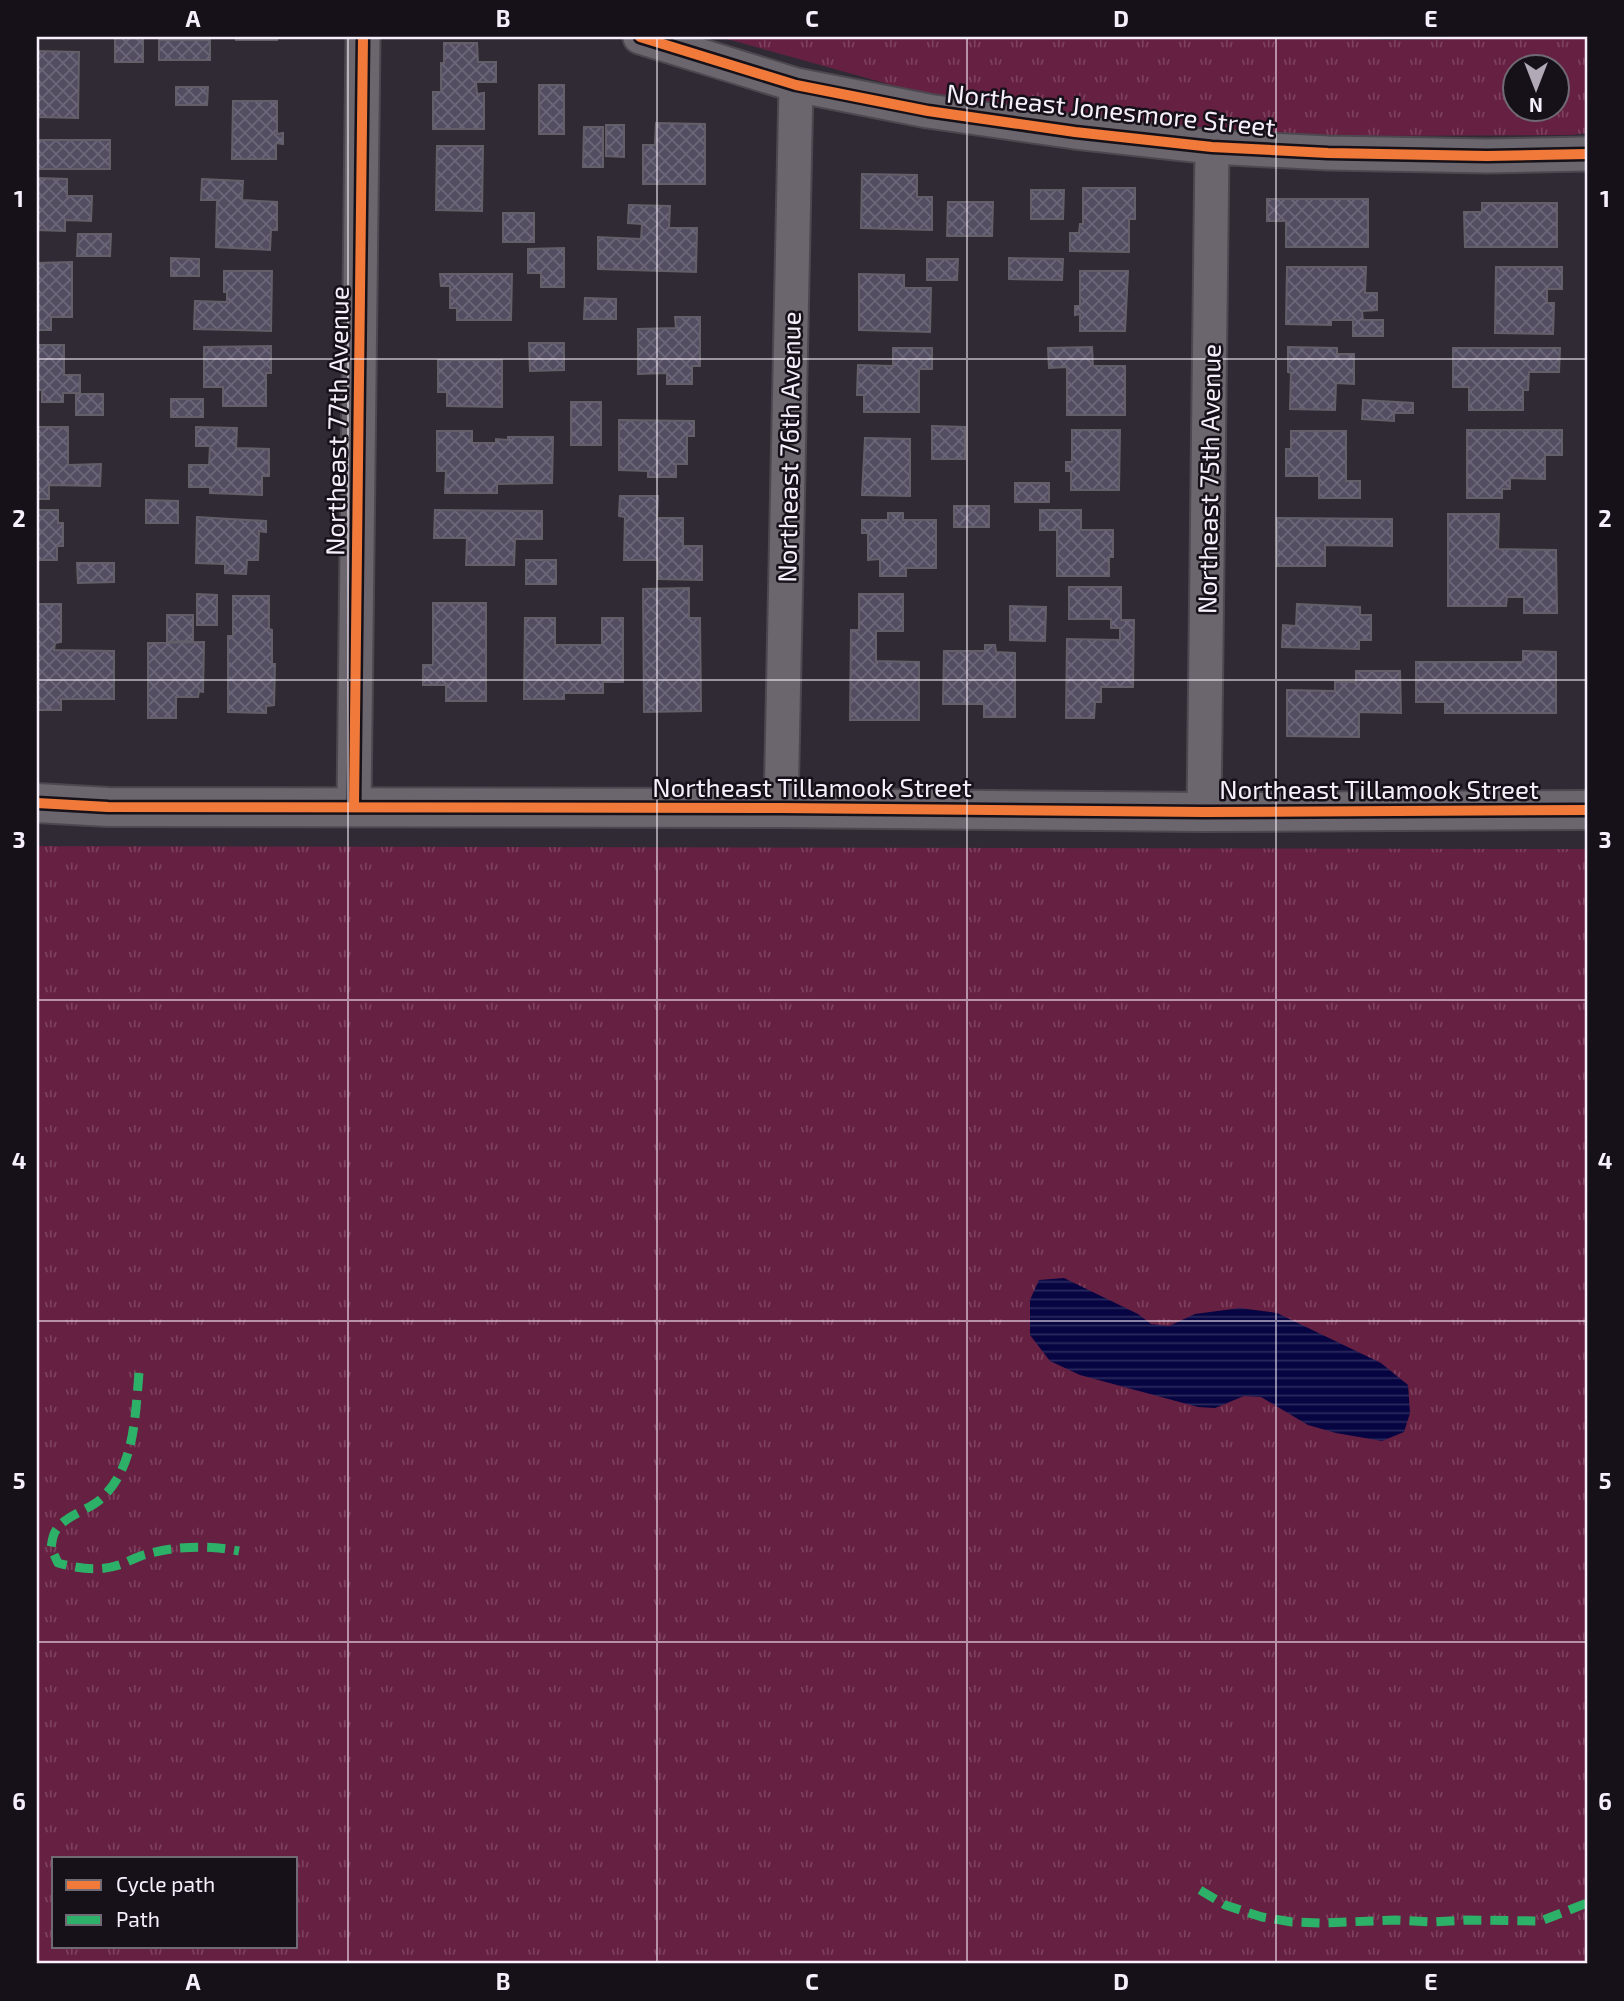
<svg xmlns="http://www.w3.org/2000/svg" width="1624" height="2001" viewBox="0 0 1624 2001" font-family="'Exo 2',sans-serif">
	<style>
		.grass { fill: url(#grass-tufts); fill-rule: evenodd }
		.water { fill: url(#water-rules) }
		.building { fill: url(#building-cross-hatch); stroke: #635f68; stroke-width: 2 }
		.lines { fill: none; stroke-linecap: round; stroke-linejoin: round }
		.minor-casing { stroke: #4d4850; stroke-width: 37 }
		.tertiary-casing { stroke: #4d4850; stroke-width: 42 }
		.minor { stroke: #6b666e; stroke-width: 33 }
		.tertiary { stroke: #6b666e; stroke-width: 38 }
		.quiet { stroke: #2db169; stroke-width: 9; stroke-dasharray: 18 9; stroke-linecap: butt }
		.cycleway-casing { stroke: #161119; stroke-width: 15 }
		.cycleway { stroke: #f17a3a; stroke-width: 10 }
		.grid { fill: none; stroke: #f7effc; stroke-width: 2; stroke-opacity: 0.55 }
		.labels { text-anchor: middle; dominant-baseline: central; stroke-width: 5; stroke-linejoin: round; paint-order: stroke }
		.street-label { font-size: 26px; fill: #f7effc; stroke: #161119 }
		.neatline { fill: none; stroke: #f7effc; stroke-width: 2.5 }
		.grid-label { font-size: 23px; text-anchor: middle; font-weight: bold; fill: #f7effc }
	</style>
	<defs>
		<pattern id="grass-tufts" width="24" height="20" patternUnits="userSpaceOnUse" patternTransform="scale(1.75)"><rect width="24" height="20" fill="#662041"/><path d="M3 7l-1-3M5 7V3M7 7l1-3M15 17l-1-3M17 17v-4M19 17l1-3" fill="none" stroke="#7d415d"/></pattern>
		<pattern id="water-rules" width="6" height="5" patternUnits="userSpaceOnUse" patternTransform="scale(1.75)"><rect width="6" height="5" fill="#060441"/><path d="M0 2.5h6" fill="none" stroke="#2b295d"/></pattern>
		<pattern id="building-cross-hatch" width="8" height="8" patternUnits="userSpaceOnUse" patternTransform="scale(1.75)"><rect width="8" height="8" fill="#524d60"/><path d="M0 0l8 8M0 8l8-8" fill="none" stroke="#6c6778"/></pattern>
	</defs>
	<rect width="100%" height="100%" fill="#302a34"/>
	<path class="grass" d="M713 37H1340L1384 40 1587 37V133L1572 135 1363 136 1213 132 942 99 731 40ZM1516 66H1558V108H1516Z
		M37 846 1587 849V1964H37ZM54 1859H296V1947H54Z"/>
	<path class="water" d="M1064 1278 1138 1314 1151 1324 1169 1326 1195 1314 1240 1308 1277 1313 1381 1363 1408 1385 1410 1413 1404 1432 1382 1441 1336 1433 1308 1425 1261 1397 1244 1396 1215 1408 1198 1407 1080 1375 1050 1361 1030 1335V1300L1039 1280Z"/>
	<path class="building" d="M115 37H143V62H115Z
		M236 37H277V40H236Z
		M159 40H210V60H159Z
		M444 43H477L478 62H496V82H476L477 94 484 93V129H433V92H441V63H444Z
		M37 51 79 52 78 118 37 117Z
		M539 85H564V134H539Z
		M176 87H208L207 105H176Z
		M233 101H277V134L283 133V144L276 143V159H232Z
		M656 123 705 124V184H643V145H655Z
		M606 125H624V157L606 156Z
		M584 127H603V167H583Z
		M37 140H110V169H37Z
		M437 146H483L482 211 436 210Z
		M862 174 917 175V197H932V230L861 228Z
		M37 178 67 179V196H92L91 221 65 220V231L37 230Z
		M202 179 243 181 242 200 277 202V230H271L270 250 216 247 217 200H201Z
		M1083 188H1135V219H1129V252L1070 251V233H1079L1080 224H1083Z
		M1031 190H1064L1063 219H1031Z
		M1267 199H1368V247H1286V221H1267Z
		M948 202H993L992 236H947Z
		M1482 203H1557V247H1465L1464 212H1482Z
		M629 205 670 206 669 228H697L696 272 598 269V237L641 239 642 224 628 223Z
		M503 213H534V242H503Z
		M78 234H111L110 256H77Z
		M564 248V287H541V273H528V249Z
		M171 258 199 259V276H171Z
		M1009 258 1063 259 1062 280 1009 279Z
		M927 259H958L957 280H927Z
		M72 262V317H51V330H37V263Z
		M1287 267H1366L1365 293H1377V310L1362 311 1363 320H1383V336H1353V320H1331V325L1286 324Z
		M1496 267H1562V289H1547V303H1554L1553 334 1495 333Z
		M224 271H272L271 331 194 329 195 301 227 302V292H224Z
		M1080 271H1128L1125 331H1080V314L1075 315V306H1080Z
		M440 274H512L511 320H457V308H450V286H441Z
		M859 274 904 275V288H931L930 332 859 330Z
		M585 298 616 299V319H584Z
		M675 317H700V366H692V384H667V373L638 374V329L676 328Z
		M529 343H564V370L530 371Z
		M37 345H64V375H80V393H63V402H42V390H37Z
		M271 346V373H266V406H223V387H204V347Z
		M1092 347 1093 366H1125V415H1067V367L1049 368 1048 348Z
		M1288 347 1337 348V354H1354V384L1336 383 1335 410 1290 409 1291 373 1288 372Z
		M893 348H932V369H919V412H864V395H857L858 365 893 366Z
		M1453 348H1560L1559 372H1529L1528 390H1523V410H1469V387H1453Z
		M438 360H502V407L447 406V392H438Z
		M76 394H103V415H76Z
		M171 399H203V417H171Z
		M1363 400 1413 403V413H1394V421L1362 419Z
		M571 402H601V445H571Z
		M619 420 694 421V436H687V464H676V477H648V471L619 470Z
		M932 426 965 427V459H932Z
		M37 427H68V465L101 464 100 486 49 485V499H37Z
		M196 427 237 428 236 448 269 449V476H262V495L210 493V487H189V465H209L210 446H196Z
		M1072 430H1120L1119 490H1071V471H1066V462H1072Z
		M1467 430H1562V455H1545V479L1510 478V489H1502V498H1467Z
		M437 431H472V443H496V439L508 440V437H553L552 483 497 484V493H445L446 471H437Z
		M1291 431H1346V481H1360V498H1319V476H1286V449H1291Z
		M865 438 910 439V496L862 495Z
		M1015 483H1049V502H1015Z
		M620 496H658L657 518H683V546H702V580L658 579V560H624L625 517 619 516Z
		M146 500 178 501V523H146Z
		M954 506H989V527H954Z
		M37 510H58V523H63V546H57V560H37Z
		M435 510 542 511V539H515L514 565H466L467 538H434Z
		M1040 510H1081V530H1113V557H1109V576H1057V530H1040Z
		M888 513H903V520H936V568H906V576H880V559L868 560V533H862V520H888Z
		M1448 514H1499L1498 549 1556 550 1557 613H1524V597H1507L1506 606H1448Z
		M197 517 266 521V532L259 531 258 560H247L246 574 225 573V564L196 563Z
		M1277 518 1392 519V546L1325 545V566H1277Z
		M526 560H556V584H526Z
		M77 563H114V582L78 583Z
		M1069 587H1121V620H1134L1133 687H1101V702H1095L1094 718H1066L1067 639 1120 640V628H1111V619H1069Z
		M689 588V618H700L701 711 644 712 643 589Z
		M197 594 217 595V625H197Z
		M859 594H903V631H876V661L919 662V720H850L851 630H859Z
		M233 596H269V629L272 630V664H275L274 705 266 706V713L228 712V636H233Z
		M433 603H486V701H446V685H423V665H433Z
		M37 604H61V642L55 643 54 650 114 651V699H61V710H37Z
		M1297 604 1360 607V615H1371V640H1359V649L1282 647 1283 625 1296 626Z
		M1010 606 1046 607 1045 641 1010 640Z
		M167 615H193V641L167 642Z
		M525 618H555V645H602V618H623V682H603V693H564V699H524Z
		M204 642 203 692 199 691 198 697H176V718H148V643Z
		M985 645H995L996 652 1015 653V717H984V704H943L944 651H985Z
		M1523 651 1556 652V713H1445V702H1416V662H1523Z
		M1356 671H1400L1401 713 1359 712V737L1287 736V690L1335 691V682H1356Z"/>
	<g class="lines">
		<g class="minor-casing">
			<path id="minor" d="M640 37 796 85 928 111 1075 132 1212 147 1328 153 1487 156 1587 154
				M354 806 363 37
				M781 808 796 85
				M1204 812 1212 147"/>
		</g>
		<g class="tertiary-casing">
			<path id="tertiary" d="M37 803 108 807 781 808 1204 812 1587 810"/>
		</g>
		<use href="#minor" class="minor"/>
		<use href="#tertiary" class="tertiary"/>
		<path class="quiet" d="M139 1373C135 1416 135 1465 103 1497 89 1511 64 1515 55 1532 52 1537 52 1543 51 1548L58 1563C80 1569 100 1572 122 1564 130 1561 138 1556 147 1554 176 1546 209 1545 239 1551
			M1200 1890 1225 1905 1262 1917 1292 1922 1322 1923 1395 1920 1432 1922 1466 1920 1541 1921 1587 1903"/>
		<g class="cycleway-casing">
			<path id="cycleway" d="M640 37 796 85 928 111 1075 132 1212 147 1328 153 1487 156 1587 154
				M37 803 108 807 781 808 1204 812 1587 810
				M354 806 363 37"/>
		</g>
		<use href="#cycleway" class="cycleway"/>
	</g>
	<path class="grid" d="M348 37V1964M657 37V1964M967 37V1964M1276 37V1964M37 359H1587M37 680H1587M37 1000H1587M37 1321H1587M37 1642H1587"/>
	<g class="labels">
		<g class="street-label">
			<text transform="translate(1111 109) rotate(6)">Northeast Jonesmore Street</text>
			<text transform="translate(336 421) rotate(-89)">Northeast 77th Avenue</text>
			<text transform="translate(788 447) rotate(-89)">Northeast 76th Avenue</text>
			<text transform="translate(1208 479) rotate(-89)">Northeast 75th Avenue</text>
			<text x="812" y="786">Northeast Tillamook Street</text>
			<text x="1379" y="788">Northeast Tillamook Street</text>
		</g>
	</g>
	<rect width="1624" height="2001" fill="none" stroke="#161119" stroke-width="77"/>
	<rect x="52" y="1857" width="245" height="91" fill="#161119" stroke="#706a74" stroke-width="2"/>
	<rect x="66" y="1880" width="35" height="10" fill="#f17a3a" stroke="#706a74" stroke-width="2"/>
	<text x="116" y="1892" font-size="21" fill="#f7effc">Cycle path</text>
	<rect x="66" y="1915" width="35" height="10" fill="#2db169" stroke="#706a74" stroke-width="2"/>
	<text x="116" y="1927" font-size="21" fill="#f7effc">Path</text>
	<g transform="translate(1536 88) rotate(180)"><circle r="33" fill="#161119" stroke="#706a74" stroke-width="2"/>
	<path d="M0-5L12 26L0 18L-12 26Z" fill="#b1aab6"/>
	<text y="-10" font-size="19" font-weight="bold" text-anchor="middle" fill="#f7effc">N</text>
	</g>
	<rect x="38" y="38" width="1548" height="1924" class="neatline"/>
	<g class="grid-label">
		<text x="193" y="27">A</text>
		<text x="503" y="27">B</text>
		<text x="812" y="27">C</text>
		<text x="1121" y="27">D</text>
		<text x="1431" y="27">E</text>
		<text x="19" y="207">1</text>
		<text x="1605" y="207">1</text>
		<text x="19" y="527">2</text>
		<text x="1605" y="527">2</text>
		<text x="19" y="848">3</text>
		<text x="1605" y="848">3</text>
		<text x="19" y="1169">4</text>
		<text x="1605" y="1169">4</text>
		<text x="19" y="1489">5</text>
		<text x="1605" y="1489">5</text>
		<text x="19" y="1810">6</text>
		<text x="1605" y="1810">6</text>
		<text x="193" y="1990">A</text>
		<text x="503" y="1990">B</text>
		<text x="812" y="1990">C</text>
		<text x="1121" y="1990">D</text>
		<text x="1431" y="1990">E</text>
	</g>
</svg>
